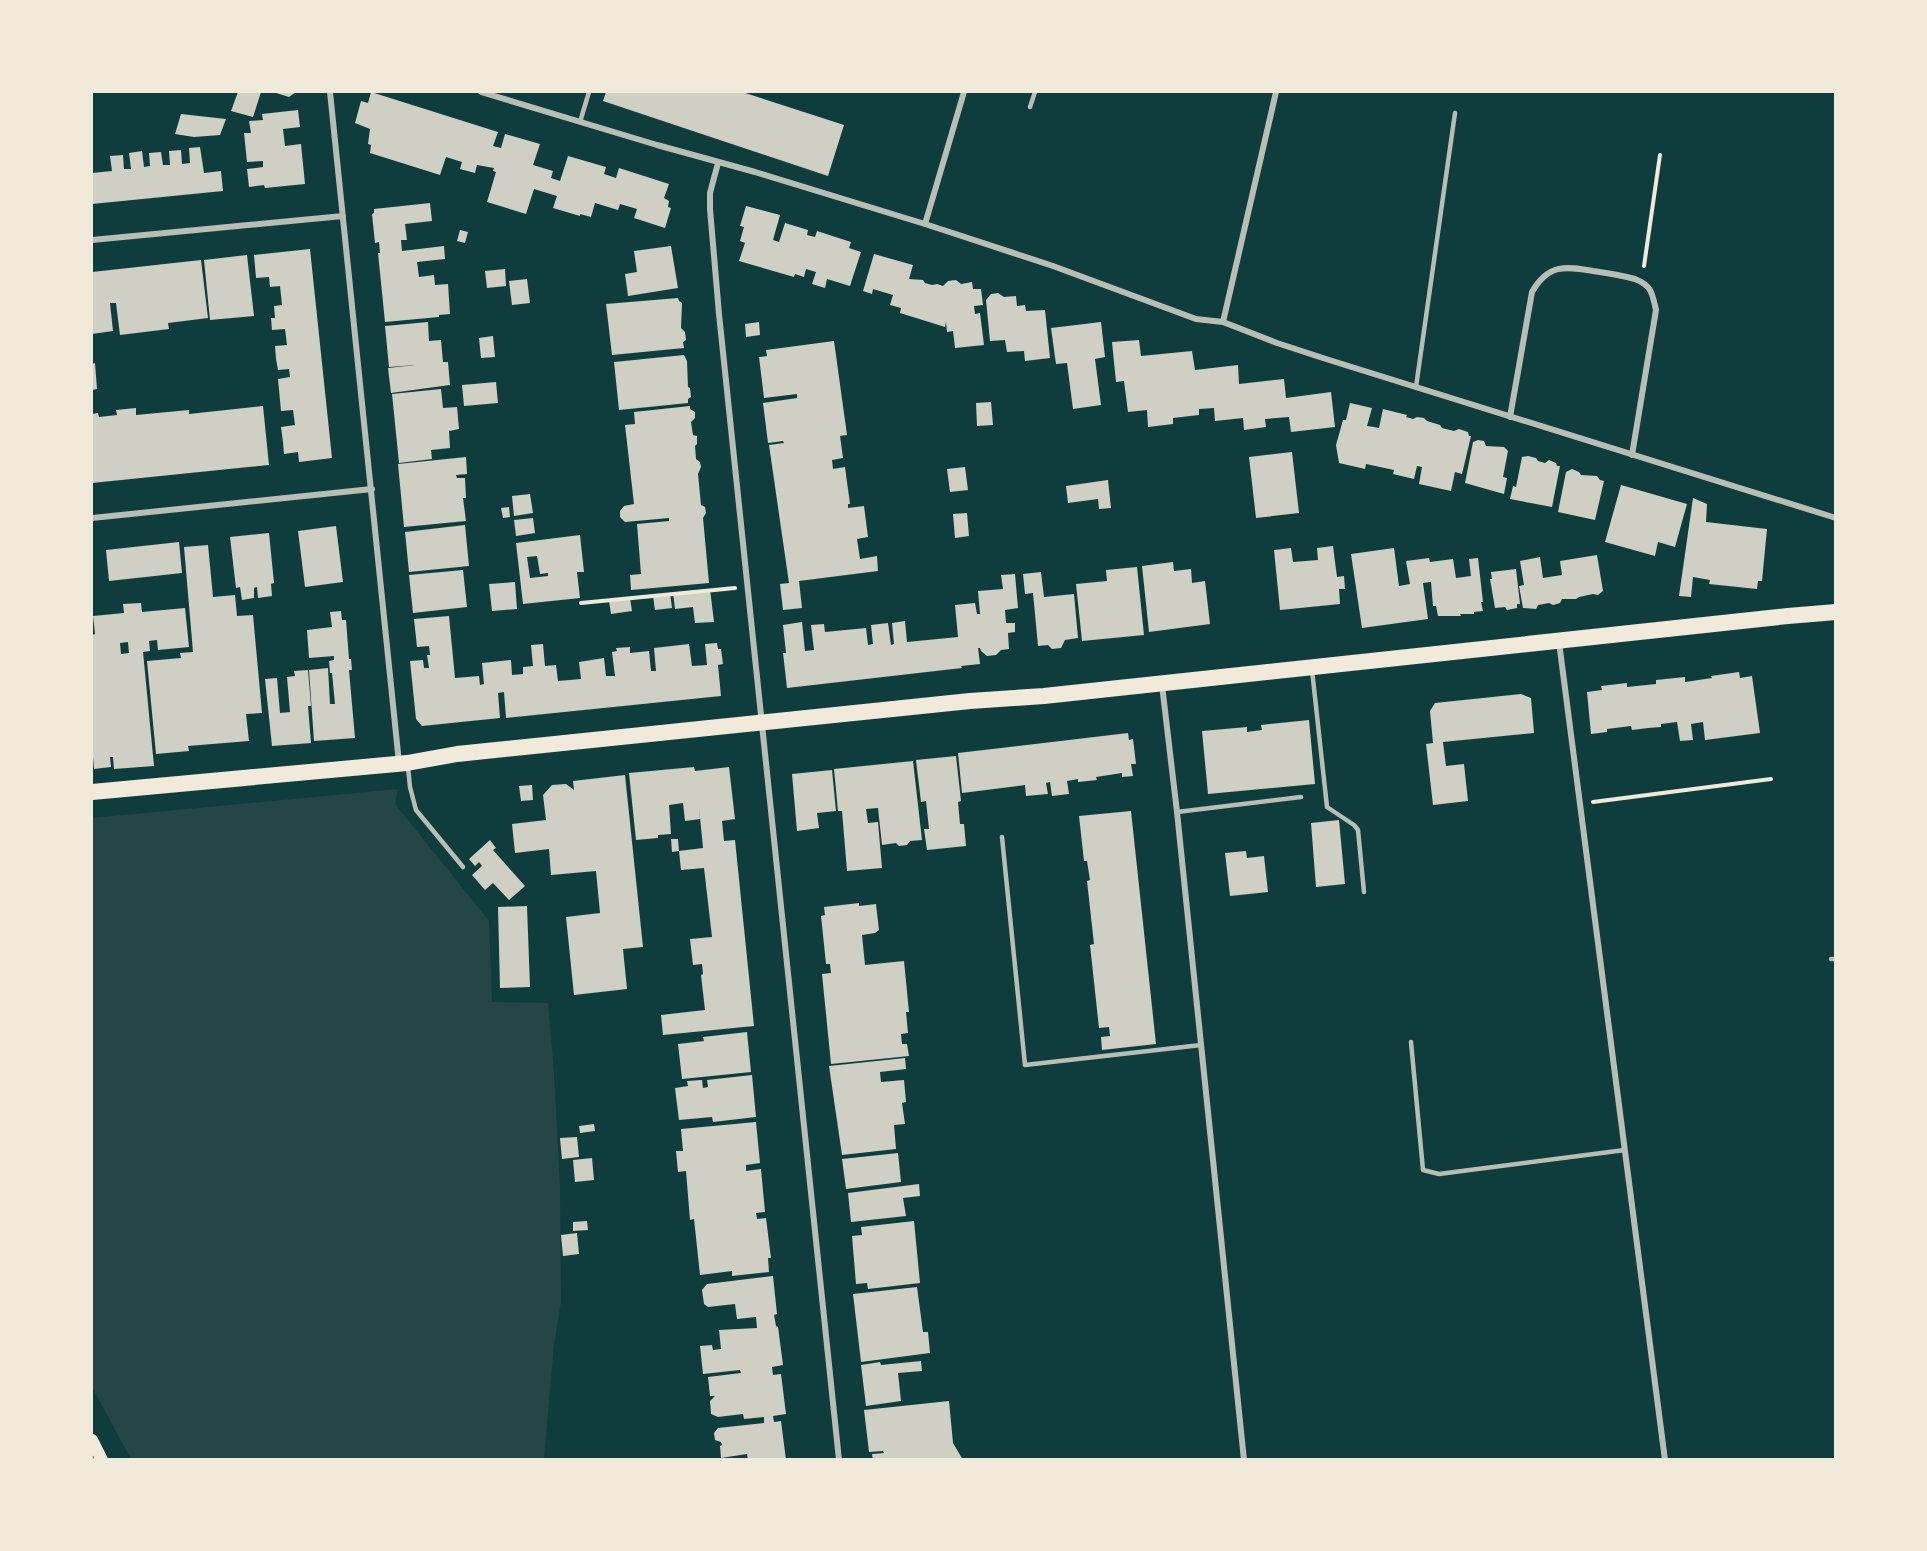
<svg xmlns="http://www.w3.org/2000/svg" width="1927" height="1551" viewBox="0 0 1927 1551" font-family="Arial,sans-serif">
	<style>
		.green { fill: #244646 }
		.building { fill: #cfcfc3; fill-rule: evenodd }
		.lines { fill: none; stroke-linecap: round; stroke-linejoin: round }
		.path { stroke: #f1e9da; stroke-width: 4 }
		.service { stroke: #b8beb3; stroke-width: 4.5 }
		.minor { stroke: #b8beb3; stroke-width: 6 }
		.secondary { stroke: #f1e9da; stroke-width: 12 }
		.trunk { stroke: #f1e9da; stroke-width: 16 }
	</style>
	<rect width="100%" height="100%" fill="#0f3d3e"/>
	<path class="green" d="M398 789 395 804 489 921 492 1002 548 1003 554 1073 560 1187 561 1302 554 1344 544 1459H131L92 1387V818Z"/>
	<path class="building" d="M238 92H261L253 117 231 111Z
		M273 92H296L289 97Z
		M371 92 498 132 493 146 501 148 505 134 540 144 533 165 553 171 551 178 560 181 568 156 606 167 604 174 616 178 619 168 669 184 664 198 669 201 668 207 671 208 665 228 634 218 637 209 620 204 618 210 595 203 591 217 580 214V216L553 208 557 196 534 189 526 214 487 202 496 172 493 171 494 168 477 165 475 173 460 169 462 162 446 157 440 175 370 153 371 145 368 144 370 129 355 123 361 101 368 103Z
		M606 92H742L844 125 828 176 603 101Z
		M298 110 300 127 283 129 285 146 301 144 305 184 265 188 264 185 249 187 247 169 263 167V161L247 162 244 133H251L249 121 263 120 262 114Z
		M181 114 226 119 220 135 194 137 175 134Z
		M200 147 204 173 221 171 223 191 92 204V173L112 171 110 156 123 155 124 169H131L129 153 142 151 144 167 150 166 149 153 161 152 163 165H170L169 151 181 150 182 164 190 163 189 148Z
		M430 203 432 221 405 224 407 240H401L402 251 444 246 445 259 417 262 419 277 434 275 435 285 448 284 450 314 439 315V317L385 322 378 253H380L379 242 375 243 372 214 374 213V209Z
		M746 206 780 215 773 240 779 242 785 223 808 230 807 235 815 237 817 231 851 242 849 248 861 252 850 286 827 279 825 288 812 284 816 272 806 269 804 277 795 274 794 277 739 261 745 243 740 241 744 227 740 226Z
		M460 230 468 232 465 243 457 241Z
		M671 246 678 288 628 296 625 274 637 272 634 251Z
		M310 249 332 458 299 462 298 452 284 454 283 442 281 427 295 425 293 410 281 411 278 379 290 377 289 369 278 370 276 359 275 346 287 345 285 329 272 330 271 318H275L274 306 282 305 280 286 270 287 269 277 256 278 254 255Z
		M874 254 913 265 909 279 923 280 925 283 932 285 937 284 943 286 948 281 956 280 961 284 972 282 973 289H981L983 305 974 306 975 314 980 313 984 345 955 348 953 331 947 332 946 322 945 327 900 313 901 308 890 305 893 295 873 289 872 294 863 291Z
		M247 255 254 316 210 320 204 260Z
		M201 260 208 318 168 323 169 329 120 335 116 303H110L113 331 92 334V272Z
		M505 269 506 286 487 288 485 271Z
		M527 279 530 303 512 305 509 281Z
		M998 293 1004 297 1016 296 1017 306 1025 305 1026 311 1045 310 1050 358 1025 361 1024 351 1007 352 1005 340 990 341 986 300 991 294Z
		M678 298 679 301 682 303 681 328 685 332 686 340 683 342 684 348 612 355 606 304Z
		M428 322 429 341 441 340 443 362H448L450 385 391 393 388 368 415 365 389 367 385 326Z
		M759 322 760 335 746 337 745 324Z
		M1101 322 1105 357 1095 359 1101 405 1073 409 1067 363 1056 364 1051 328Z
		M493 336 495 357 481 358 479 338Z
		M1139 340 1141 356 1192 351 1195 370 1238 365 1239 384 1284 379 1286 398 1331 392 1335 427 1291 432 1289 417 1265 419 1266 427 1244 430 1243 418 1215 421 1214 408 1199 409V415L1173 418V424L1148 427 1147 410 1128 412 1124 381 1116 382 1112 342Z
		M834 341 847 435 840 436 843 458 832 460 833 469 845 467 850 504H848V508L864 506 868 537 857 539 860 559 877 556 878 571 799 581 802 608 783 610 780 584 789 583 769 445 784 443 783 441 768 443 763 403 797 398V394L764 398 759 357 767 356 766 350Z
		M684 355 687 361 688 387 690 388 691 397 688 399V403L619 410 614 362Z
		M95 363 97 389 92 390V364Z
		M496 382 498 403 464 406 462 385Z
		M441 389 443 408 457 407 459 429 449 431 450 448 431 450 432 459 399 463 392 394Z
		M991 402 993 425 977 426 976 403Z
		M1350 403 1372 408 1367 426 1374 427 1379 428 1383 409 1407 415 1406 417 1413 419 1417 417 1424 418 1427 421 1440 425 1442 428 1454 431 1459 429 1468 432 1469 436H1471L1462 474 1455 472 1451 491 1419 484 1422 467 1417 466 1414 479 1393 474 1394 470 1366 464 1365 469 1339 463 1336 445 1343 420H1346Z
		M263 406 269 465 92 483V414L98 413 99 417 117 415 116 410 136 408V415L189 410V414Z
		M690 406V409L695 412V418L691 422 693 435 697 436V444L695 446 696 459 700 462 701 467 698 474 701 505 705 507 706 513 703 518 709 583 631 590 630 575 641 574 637 524 669 521V518L625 522 620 517V511L624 506 634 504 625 425 635 424 634 412Z
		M1478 440 1484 441 1486 446 1504 447 1508 451 1503 477 1507 478 1504 494 1465 483 1473 442Z
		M1292 452 1299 513 1256 518 1249 457Z
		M1528 456 1536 458 1538 461 1545 463 1549 460 1556 463 1557 466H1560L1552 507 1510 499 1513 486 1516 487 1522 457Z
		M466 457 467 474 456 475 457 478H465L466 498H463L466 521 404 527 398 464Z
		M965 467 968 490 950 492 947 469Z
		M1572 469 1579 472 1581 475 1597 476 1600 480 1604 481 1595 520 1558 512 1566 472Z
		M1108 480 1111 508 1099 509 1098 499 1068 503 1066 486Z
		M1621 485 1687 504 1675 547 1658 542 1655 556 1605 542Z
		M530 494 533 513 514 516 512 496Z
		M1693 498 1707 504 1706 522 1767 529 1762 581H1758L1757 589 1709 584 1710 580 1693 577 1691 597 1679 596Z
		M509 507 510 517 503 518 501 508Z
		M967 513 969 536 955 538 953 514Z
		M533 518 535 533 516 536 514 520Z
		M465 525 469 566 409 572 405 532Z
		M336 526 343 582 305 587 298 531Z
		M269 533 274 583 271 584 272 596 258 598 257 587 254 588V598L242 600 240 587 236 588 230 537Z
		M580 535 584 572H577L580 598 523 604 516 543ZM537 556 540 574 548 573V576L530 578 527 557Z
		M179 542 182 573 109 581 106 550Z
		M208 545 213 597 235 595 237 616 253 615 262 713 246 714 249 741 188 746 189 751 156 754 147 661 181 658 180 653 193 652 184 547Z
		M1333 546 1337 577 1344 576 1345 589H1339L1340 604 1280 610 1274 550 1291 548 1293 562 1318 560 1317 548Z
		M1394 548 1399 586 1410 584 1406 561 1429 558 1430 562 1453 559 1456 578 1471 576 1469 559 1478 558 1483 602H1481L1483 611 1474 612V614H1460L1461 616H1438L1436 606H1433L1431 582 1423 583 1428 619 1362 628 1351 554Z
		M1597 555 1603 591 1598 595 1593 594 1579 597 1576 599H1562L1560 603 1553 605 1549 603 1538 605 1536 609 1523 608 1519 586 1524 585 1520 561 1540 557 1543 578 1562 575 1560 561Z
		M1173 562 1174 571 1191 569 1192 583 1205 581 1210 624 1149 632 1142 566Z
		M1137 567 1144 635 1082 641 1076 584 1107 581 1106 570Z
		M1516 569 1520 604H1517V608L1507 610 1505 607 1495 608 1490 579H1492L1491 572Z
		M463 570 467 607 413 613 409 575Z
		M1041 572 1044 597 1074 594 1078 638 1065 640 1061 648 1052 649 1048 645 1038 646 1033 593 1025 594 1023 574Z
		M1015 574 1018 608 1005 610 1006 623H1015V632L1008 633 1009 649 1001 650 996 655 987 656 981 651 980 648H978L980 664 961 666 962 668 787 688 783 653H786L783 625 802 622 805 651 814 650 811 625 824 624 825 632 866 628 868 645 873 644 871 625 888 623 891 645 894 644 892 623 905 621 907 642 958 637 955 605 975 603 977 614H980L978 591 1003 589 1001 575Z
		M515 582 517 609 492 611 489 584Z
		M710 589 714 622 695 623 693 607 675 609 673 593Z
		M670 593 672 608 655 610 653 596Z
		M630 598 632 611 611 614 609 601Z
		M141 603 142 612 185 608 189 647 158 650 157 640 149 641 150 651 143 652 154 766 114 769 113 757H110L111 767 94 769 93 757H92V635L95 634 93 616 124 613 123 604ZM128 642 129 653 121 654 120 643Z
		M341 611 342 620H346L349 659H351L352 670H349L355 738 314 741 309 670 328 668 330 704H335L332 673H330L329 661 334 660V656L309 658 307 630 332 627 330 612Z
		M449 616 455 678 479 676 480 685 484 684 482 663 511 660 512 675 523 674V667L533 666 531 645 543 644 545 666 556 665 558 681 581 679 579 662 604 658 606 676H615L612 652 617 651 616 648 630 647V653L649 651 651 671H656L654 648 689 644 692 666 707 665 705 644 717 643 718 649H721L723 664 718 665 721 696 506 718 504 692 498 693 500 718 422 726 416 719 410 661 423 660 424 668H429L427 655H430L429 646 417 647 414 619Z
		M308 670 311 706H308L311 743 272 746 265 679 277 678 280 713 290 712 287 677 295 676 294 671Z
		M1739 672 1740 678 1752 676 1760 733 1705 740 1703 722 1691 724 1693 740 1680 741 1677 722 1661 724V727L1648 728 1632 730 1631 726 1607 729V732L1591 734 1587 692 1602 690 1601 686 1627 683V687L1656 684V680L1685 677V682L1712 678 1711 676Z
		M1521 694 1531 698 1534 733 1443 742 1446 766 1464 764 1468 801 1433 805 1426 744 1433 743 1430 711 1435 703Z
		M1309 720 1315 784 1208 794 1202 731 1247 727V732L1262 730 1261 725Z
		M1128 733 1129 740 1133 739 1136 764H1131L1133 776 1122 777V773L1096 777 1097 780 1078 782V779L1067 781 1069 794 1052 796 1050 782 1046 783 1048 794 1026 796 1025 785 962 793 958 753Z
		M956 756 961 801 958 802 960 824H964L966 846 927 850 924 829H929L926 801 921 802 916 760Z
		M913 761 922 840 910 841 907 845 899 846 896 843 882 845 878 808 866 809 868 823 878 822 882 868 847 871 842 811H838L834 769Z
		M694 767 695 771 729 767 735 819 722 821 724 841 735 840 754 1026 663 1035 661 1015 705 1010 701 975 703 974 702 964 693 965 690 939 712 937 704 868 681 870 679 851 703 848 699 807 700 819 685 821 683 803 669 805 671 834 658 835V838L636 840 629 773Z
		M832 770 836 811 817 813 819 828 797 831 792 774Z
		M625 775 643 947 623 949 627 989 574 995 566 917 600 913 596 871 551 875 549 849 515 853 512 824 546 820 543 795 552 785 566 784 574 790 573 781Z
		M532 785 533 800 521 801 519 786Z
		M1131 811 1156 1044 1102 1050 1101 1037 1110 1036 1109 1027 1099 1028 1090 945 1094 944 1087 881 1090 880 1087 861H1084L1079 816Z
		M1339 820 1345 884 1316 887 1311 823Z
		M671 839H678L679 851 672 852Z
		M490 840 496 848 493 850 525 886 509 900 493 883 485 890 472 875 482 866 479 862 475 866 469 859Z
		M1246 851 1247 858 1264 856 1268 892 1230 896 1225 853Z
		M859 903V906L876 904 879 930 875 933 862 935 865 965 904 961 909 1012H906L908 1033 901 1034 902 1044H907L909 1056 831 1064 822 974 831 973 830 964H826L821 916 825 915 824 907Z
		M527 906 530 987 500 988 498 907Z
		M747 1032 751 1072 682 1079 678 1044 704 1041 703 1037Z
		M905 1058 906 1069 880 1072 881 1082 904 1080 906 1102 902 1103 905 1124 894 1125 896 1149 842 1155 829 1066Z
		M752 1075 756 1117 713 1122 712 1117 679 1120 675 1088 688 1086 687 1081 702 1080 703 1088 708 1087 707 1080Z
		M756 1122 760 1163 746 1165V1171L761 1169 765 1212 756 1213 757 1219 766 1218 771 1258H768L769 1272 732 1276V1271L700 1275 694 1219 690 1220 686 1171 678 1172 676 1151H683L681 1129Z
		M594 1124 595 1131 580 1133 579 1126Z
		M577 1137 579 1157 562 1159 560 1138Z
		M898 1153 901 1182 846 1189 842 1159Z
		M592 1158 594 1180 575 1182 573 1160Z
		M919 1184 920 1196 903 1198 906 1216 851 1222 848 1193Z
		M587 1221 588 1230 573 1231V1222Z
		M914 1221 920 1283 868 1289 867 1283 856 1284 852 1236 862 1235 861 1227Z
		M577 1233 579 1254 563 1256 561 1235Z
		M773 1276 777 1314 774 1315 776 1326 778 1327 783 1365 772 1367 773 1375 781 1374 786 1414 773 1416 774 1422 781 1421 786 1460H748L747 1454 721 1458 720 1446 722 1445 721 1442 715 1440 714 1433 718 1428 764 1423V1417L744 1419 743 1414 718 1417 711 1414 710 1401 715 1396H710L708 1377 741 1373 740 1370 703 1374 700 1346 712 1345 713 1350 721 1349 719 1330 757 1328 756 1317 737 1319 735 1304 708 1307 704 1304 702 1290 707 1284Z
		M917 1287 923 1332H928L930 1353 861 1362 853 1294Z
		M921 1361 922 1371 898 1373 901 1401 866 1406 861 1365 880 1362 881 1365Z
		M949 1401 953 1443 963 1460H873L872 1454 884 1453 883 1451 869 1452 864 1410Z"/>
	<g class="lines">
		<path class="path" d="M1644 266 1660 155
			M581 603 735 588
			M1593 802 1771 779"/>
		<path class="service" d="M1030 107 1035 92
			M580 122 589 92
			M1416 387 1455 113
			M1312 670 1327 807 1354 825 1358 830 1364 892
			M408 767 410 787 416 810 463 867
			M1177 812 1301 797
			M1002 837 1025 1065 1201 1045
			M1831 959H1836
			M1411 1042 1423 1170 1439 1174 1625 1150"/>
		<path class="minor" d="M330 92 399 763
			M481 92 657 145 755 172 925 224 1053 266 1196 319 1223 322 1277 343 1326 359 1836 518
			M718 163 710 193V209L719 314 839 1460
			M925 224 964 92
			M92 240 343 216
			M1223 322 1276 92
			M1510 417 1532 292C1548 264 1565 266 1593 271 1607 273 1621 275 1635 279 1652 286 1652 293 1656 310L1632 455
			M92 518 372 489
			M1559 642 1665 1460
			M1162 685 1177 812 1244 1460"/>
		<path class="secondary" d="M92 1440 102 1460"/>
		<path class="trunk" d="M92 792 407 763 457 754 970 701 1044 696 1788 616 1836 612"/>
	</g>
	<rect width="1927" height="1551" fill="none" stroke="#f1e9da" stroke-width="186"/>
</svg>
